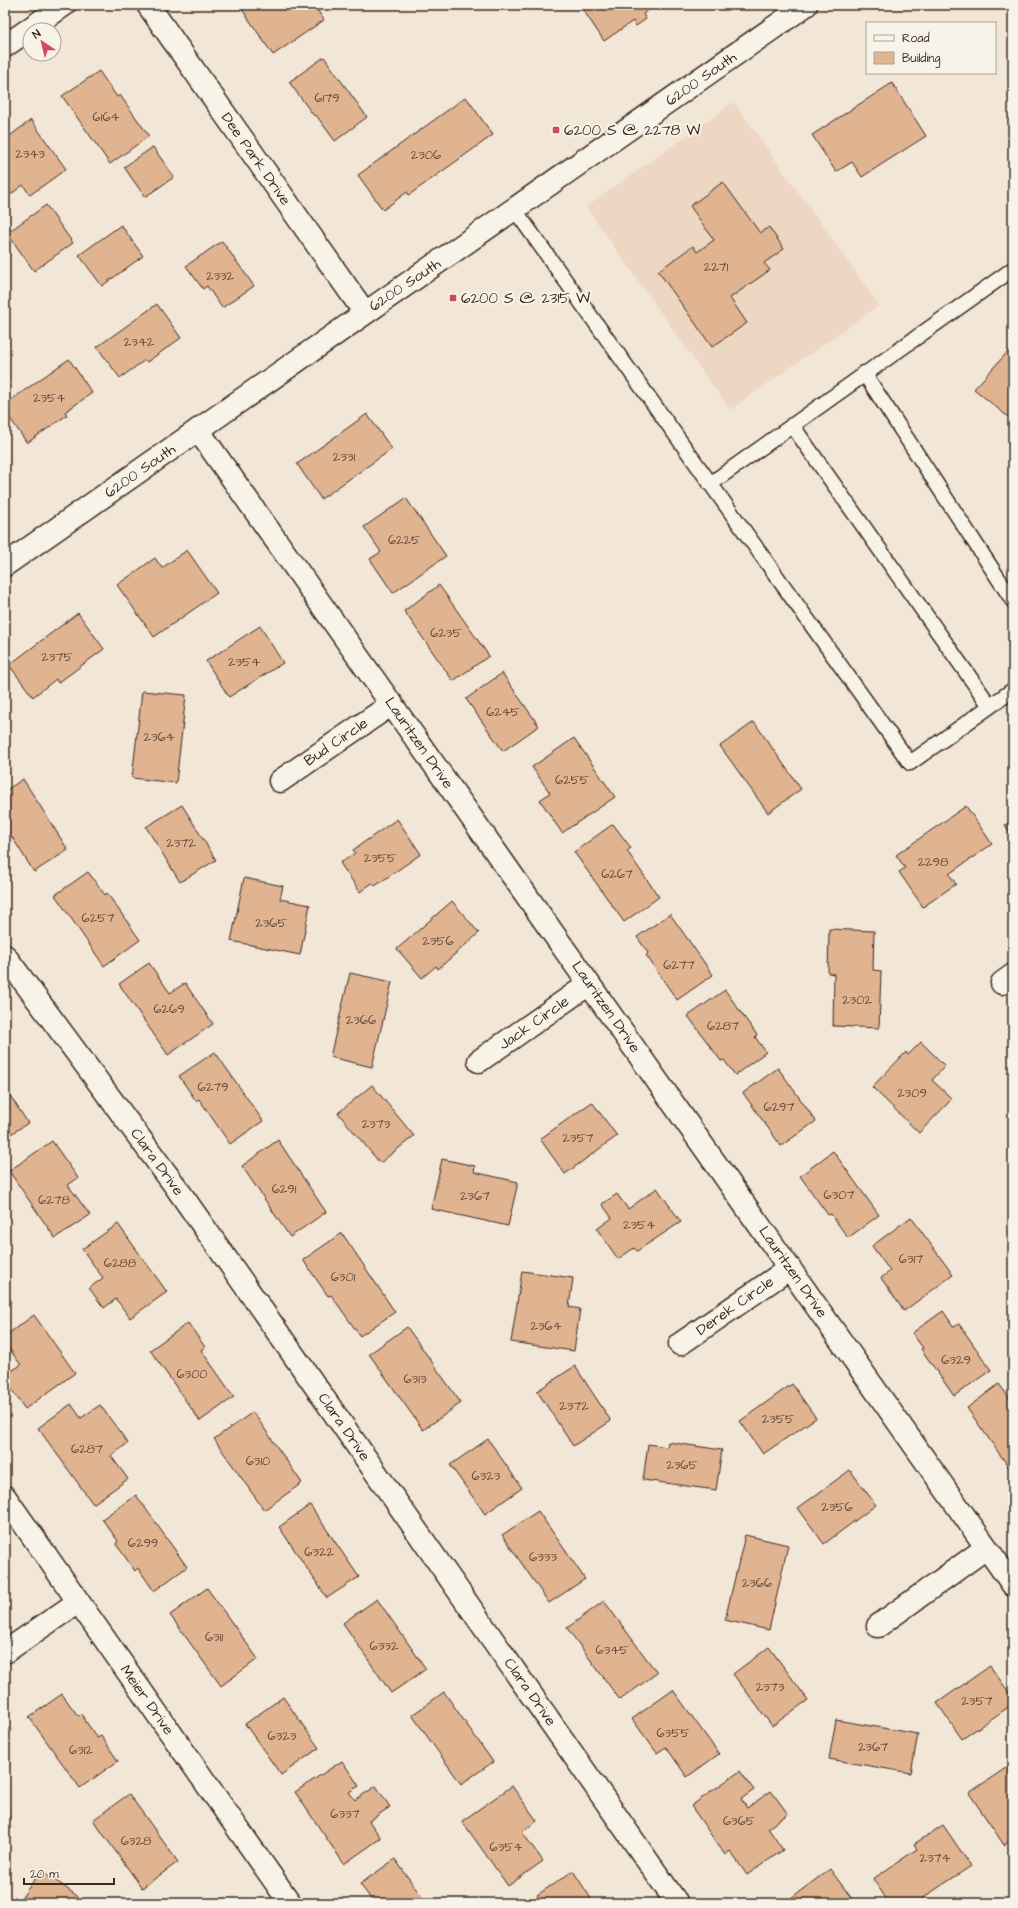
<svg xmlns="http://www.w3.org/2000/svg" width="1018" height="1908" viewBox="0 0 1018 1908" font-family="'Architects Daughter',sans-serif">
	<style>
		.built { fill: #edd7c2 }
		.building { fill: #e0b391; stroke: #3b2a1e }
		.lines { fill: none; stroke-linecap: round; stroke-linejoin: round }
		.lane-casing { stroke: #3b2a1e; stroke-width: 17 }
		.street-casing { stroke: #3b2a1e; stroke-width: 25 }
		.secondary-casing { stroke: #3b2a1e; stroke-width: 25 }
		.lane { stroke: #f7f3e8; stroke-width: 14 }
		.street { stroke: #f7f3e8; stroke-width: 22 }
		.secondary { stroke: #f7f3e8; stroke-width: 22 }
		.poi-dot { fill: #d1495b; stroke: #f7f3e8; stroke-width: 1.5 }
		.labels { text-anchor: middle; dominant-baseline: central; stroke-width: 4; stroke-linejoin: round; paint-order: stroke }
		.number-label { font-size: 13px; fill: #644c3b }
		.street-label { font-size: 15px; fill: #3b2a1e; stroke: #f7f3e8 }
		.poi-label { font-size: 15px; fill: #3b2a1e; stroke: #f7f3e8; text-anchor: start }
	</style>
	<rect width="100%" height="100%" fill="#f2e6d7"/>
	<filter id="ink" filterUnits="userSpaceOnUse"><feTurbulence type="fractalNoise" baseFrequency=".025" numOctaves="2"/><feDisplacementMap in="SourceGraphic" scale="8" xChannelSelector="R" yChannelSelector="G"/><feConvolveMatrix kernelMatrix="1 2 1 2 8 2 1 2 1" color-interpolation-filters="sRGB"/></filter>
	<g filter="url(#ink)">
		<path class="built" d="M734 102 879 305 730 410 586 207Z"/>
		<path class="building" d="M239 5H314L324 20 273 55Z
			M580 5H655L643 14 646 19 636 26 633 21 604 41Z
			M324 57 367 117 335 141 316 115 314 116 289 82Z
			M99 71 117 97 120 95 149 136 110 164 62 96Z
			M892 83 926 136 862 177 852 162 836 172 812 135Z
			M466 97 493 135 409 195 407 192 383 210 358 175Z
			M31 120 66 169 30 195 23 185 5 199V136L7 138Z
			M153 147 174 177 145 197 124 167Z
			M723 182 760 233 769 227 784 249 764 263 770 270 730 298 747 323 712 347 658 271 693 246 697 252 714 240 690 206Z
			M46 205 73 243 34 271 7 233Z
			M121 225 143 256 102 286 79 255Z
			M222 241 254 286 222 308 207 286 203 289 186 266Z
			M157 304 181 338 147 362 145 360 120 378 97 347Z
			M1013 346V421L974 389Z
			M69 359 92 393 65 412 67 415 27 443 5 411V404Z
			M367 414 392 449 321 499 297 464Z
			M1013 444V466L1009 460 1012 458 1007 451Z
			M406 498 446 556 393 593 370 559 381 552 364 527Z
			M187 550 217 593 154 637 117 585 155 558 162 568Z
			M439 585 489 656 453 681 404 611Z
			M78 613 104 649 58 683 56 679 33 697 9 665Z
			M260 626 283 663 229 697 206 661Z
			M502 673 539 726 503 751 466 699Z
			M142 691 186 695 176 783 132 778Z
			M754 722 801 789 768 813 720 746Z
			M574 738 615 797 562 833 540 800 550 793 532 767Z
			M23 779 68 850 34 872 5 826V791Z
			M182 805 216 860 180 882 146 827Z
			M966 806 992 844 949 874 956 884 923 907 899 872 905 868 896 855Z
			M397 819 421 854 375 886 372 883 360 892 340 863 355 853 353 850Z
			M1013 820V837L1005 825Z
			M613 824 631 848 627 851 659 897 624 922 574 852Z
			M88 872 105 895 107 893 140 940 104 966 55 895Z
			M244 878 283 886 280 899 310 905 300 955 231 941Z
			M452 901 479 933 438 969 436 966 422 978 397 949Z
			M670 914 713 975 677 1000 646 955 648 953 637 937Z
			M829 929 874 931 873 970 881 971 879 1028 833 1026 834 974 828 973Z
			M149 963 170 993 185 983 213 1024 168 1055 119 984Z
			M350 973 392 982 372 1067 330 1057Z
			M725 990 757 1035 755 1037 766 1052 735 1075 724 1060 721 1061 688 1016Z
			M921 1042 945 1066 932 1080 952 1099 919 1133 872 1087 906 1052 908 1055Z
			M215 1052 263 1121 230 1144 199 1099 196 1101 179 1076Z
			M778 1068 816 1121 781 1146 743 1093Z
			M372 1085 414 1136 380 1163 338 1113Z
			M7 1091 28 1123 5 1138V1092Z
			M592 1102 617 1136 565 1174 540 1139Z
			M278 1140 326 1212 290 1237 242 1166Z
			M52 1141 78 1178 68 1185 90 1215 55 1238 9 1171Z
			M833 1151 879 1215 848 1238 831 1214 828 1215 800 1176Z
			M442 1159 475 1166 474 1172 518 1182 508 1226 431 1209Z
			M657 1188 681 1222 637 1251 634 1248 618 1259 597 1229 612 1218 602 1204 617 1194 628 1209Z
			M911 1217 953 1275 904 1311 881 1278 890 1271 872 1246Z
			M118 1224 167 1292 130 1318 116 1299 104 1308 89 1288 103 1278 82 1249Z
			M342 1233 395 1312 360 1336 331 1295 328 1296 303 1260Z
			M522 1271 573 1278 569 1307 580 1309 574 1351 511 1342Z
			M943 1311 954 1327 959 1324 991 1370 954 1396 921 1349 923 1348 912 1333Z
			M34 1315 75 1373 25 1409 5 1380V1375L21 1365 5 1343V1336Z
			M188 1323 205 1347 201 1350 234 1397 200 1421 150 1350Z
			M407 1327 461 1403 423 1430 369 1354Z
			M575 1366 611 1421 573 1446 537 1391Z
			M792 1384 816 1418 763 1454 740 1421Z
			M999 1384 1013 1403V1473L967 1408Z
			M71 1404 81 1418 100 1405 128 1443 111 1456 128 1479 93 1504 38 1428Z
			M253 1412 302 1483 264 1510 214 1439Z
			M488 1439 522 1488 485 1514 450 1465Z
			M668 1442 722 1450 716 1490 643 1480 648 1444 667 1447Z
			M850 1470 876 1505 824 1544 798 1508Z
			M136 1495 187 1567 154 1591 138 1568 135 1571 116 1544 118 1541 102 1519Z
			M310 1505 359 1577 327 1598 279 1527Z
			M538 1511 585 1579 549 1603 502 1535Z
			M745 1535 788 1545 769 1630 725 1620Z
			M207 1588 258 1659 221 1686 170 1615Z
			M377 1599 426 1669 391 1693 343 1623Z
			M604 1601 657 1673 620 1700 567 1628Z
			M769 1647 808 1700 772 1726 733 1674Z
			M990 1666 1013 1698V1704L962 1739 937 1703Z
			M673 1690 719 1754 687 1777 666 1747 657 1753 632 1719Z
			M444 1692 493 1762 461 1784 412 1715Z
			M62 1694 78 1716 81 1714 97 1738 101 1736 118 1761 80 1788 29 1717Z
			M283 1697 319 1748 281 1775 245 1724Z
			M836 1720 918 1734 911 1773 829 1759Z
			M342 1761 359 1786 349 1792 355 1800 376 1786 390 1807 369 1821 381 1838 344 1864 295 1792Z
			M1013 1763V1839L1004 1845 969 1793Z
			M740 1771 754 1790 741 1799 747 1808 771 1791 788 1814 768 1828 783 1850 747 1875 730 1851 725 1855 691 1806Z
			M5 1786 9 1818 5 1819Z
			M512 1786 537 1821 522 1832 543 1861 508 1886 462 1821Z
			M129 1794 178 1862 142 1888 93 1820Z
			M943 1825 971 1866 915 1903H889L873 1879 917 1849 914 1844Z
			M395 1859 426 1903H374L360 1884Z
			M830 1869 855 1903H784Z
			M41 1870 87 1903H18Z
			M573 1871 594 1903H542L537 1895Z"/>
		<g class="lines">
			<g class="lane-casing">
				<path id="lane" d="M515 210 910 763 1013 690
					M864 373 1013 601
					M792 425 990 706
					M710 484 1013 269"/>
			</g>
			<g class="street-casing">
				<path id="street" d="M148 5 365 313
					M5 46 64 5
					M198 430 1013 1585
					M280 781 392 704
					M5 956 176 1187 677 1903
					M1002 983 1013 975
					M479 1061 589 984
					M680 1344 790 1268
					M5 1497 290 1903
					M878 1626 986 1548
					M5 1652 78 1602"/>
			</g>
			<g class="secondary-casing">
				<path id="secondary" d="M5 565 806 5"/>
			</g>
			<use href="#lane" class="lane"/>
			<use href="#street" class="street"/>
			<use href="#secondary" class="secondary"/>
		</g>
	</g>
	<g class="poi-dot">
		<rect x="552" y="126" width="8" height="8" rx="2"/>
		<rect x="449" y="294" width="8" height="8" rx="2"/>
	</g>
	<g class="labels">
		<g class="number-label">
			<text x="327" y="98">6179</text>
			<text x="106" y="117">6164</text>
			<text x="30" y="154">2343</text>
			<text x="426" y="155">2306</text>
			<text x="716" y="267">2271</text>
			<text x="220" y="276">2332</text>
			<text x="139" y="342">2342</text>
			<text x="49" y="398">2354</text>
			<text x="344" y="457">2331</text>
			<text x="404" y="540">6225</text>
			<text x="446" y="633">6235</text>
			<text x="57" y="657">2375</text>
			<text x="244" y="662">2354</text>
			<text x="503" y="712">6245</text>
			<text x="159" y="737">2364</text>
			<text x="572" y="780">6255</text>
			<text x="181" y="843">2372</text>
			<text x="380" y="858">2355</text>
			<text x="933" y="862">2298</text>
			<text x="617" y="874">6267</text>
			<text x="98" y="918">6257</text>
			<text x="271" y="923">2365</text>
			<text x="438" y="941">2356</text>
			<text x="679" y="965">6277</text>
			<text x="857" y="1000">2302</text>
			<text x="169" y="1009">6269</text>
			<text x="361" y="1020">2366</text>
			<text x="723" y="1026">6287</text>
			<text x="213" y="1087">6279</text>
			<text x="912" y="1093">2309</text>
			<text x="779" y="1107">6297</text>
			<text x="376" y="1124">2373</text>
			<text x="578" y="1138">2357</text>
			<text x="284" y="1189">6291</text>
			<text x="839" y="1195">6307</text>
			<text x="475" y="1196">2367</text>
			<text x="54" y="1200">6278</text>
			<text x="639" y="1225">2354</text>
			<text x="911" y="1259">6317</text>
			<text x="120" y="1263">6288</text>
			<text x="343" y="1277">6301</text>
			<text x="546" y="1326">2364</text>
			<text x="956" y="1360">6329</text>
			<text x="192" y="1374">6300</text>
			<text x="415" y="1379">6313</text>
			<text x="574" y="1406">2372</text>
			<text x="778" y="1419">2355</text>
			<text x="87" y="1449">6287</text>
			<text x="258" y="1461">6310</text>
			<text x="682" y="1465">2365</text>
			<text x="486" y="1476">6323</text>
			<text x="837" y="1507">2356</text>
			<text x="143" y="1543">6299</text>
			<text x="319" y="1552">6322</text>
			<text x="543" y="1557">6333</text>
			<text x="757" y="1583">2366</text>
			<text x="214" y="1637">6311</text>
			<text x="384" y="1646">6332</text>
			<text x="612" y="1650">6345</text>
			<text x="770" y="1687">2373</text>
			<text x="977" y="1701">2357</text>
			<text x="673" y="1733">6355</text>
			<text x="282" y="1736">6323</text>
			<text x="873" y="1747">2367</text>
			<text x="81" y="1750">6312</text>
			<text x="345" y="1814">6337</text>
			<text x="739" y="1821">6365</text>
			<text x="136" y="1841">6328</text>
			<text x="506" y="1847">6354</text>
			<text x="935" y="1858">2374</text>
		</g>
		<g class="street-label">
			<text transform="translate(701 79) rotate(-35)">6200 South</text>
			<text transform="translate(256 159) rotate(55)">Dee Park Drive</text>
			<text transform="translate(405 285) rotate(-34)">6200 South</text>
			<text transform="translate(140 471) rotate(-35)">6200 South</text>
			<text transform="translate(336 742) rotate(-34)">Bud Circle</text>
			<text transform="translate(419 743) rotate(55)">Lauritzen Drive</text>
			<text transform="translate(606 1007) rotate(55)">Lauritzen Drive</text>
			<text transform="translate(534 1023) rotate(-35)">Jack Circle</text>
			<text transform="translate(157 1162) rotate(54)">Clara Drive</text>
			<text transform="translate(793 1272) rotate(55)">Lauritzen Drive</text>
			<text transform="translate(735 1306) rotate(-35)">Derek Circle</text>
			<text transform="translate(344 1427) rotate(55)">Clara Drive</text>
			<text transform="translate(530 1692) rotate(55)">Clara Drive</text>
			<text transform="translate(147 1700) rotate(55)">Meier Drive</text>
		</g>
		<g class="poi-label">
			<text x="564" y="130">6200 S @ 2278 W</text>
			<text x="461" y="298">6200 S @ 2315 W</text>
		</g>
	</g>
	<rect width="1018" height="1908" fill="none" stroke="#f7f3e8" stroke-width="20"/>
	<rect x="10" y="10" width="998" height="1888" fill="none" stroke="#3b2a1e" stroke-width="1.5" filter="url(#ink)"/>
	<rect x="866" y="22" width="130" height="52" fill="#f7f3e8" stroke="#aca397"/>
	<rect x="874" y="35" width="20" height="6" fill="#f7f3e8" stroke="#aca397"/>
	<text x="902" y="42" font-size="12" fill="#3b2a1e">Road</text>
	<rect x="874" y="52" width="20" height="12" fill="#e0b391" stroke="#aca397"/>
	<text x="902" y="62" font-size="12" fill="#3b2a1e">Building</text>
	<g transform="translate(42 42) rotate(325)"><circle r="19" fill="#f7f3e8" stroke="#aca397"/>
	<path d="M0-3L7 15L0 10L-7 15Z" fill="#d1495b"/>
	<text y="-6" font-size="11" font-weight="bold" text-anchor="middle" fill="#3b2a1e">N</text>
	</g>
	<path d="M24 1878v6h90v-6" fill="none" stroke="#3b2a1e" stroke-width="2"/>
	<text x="30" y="1878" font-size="12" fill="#3b2a1e" stroke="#f7f3e8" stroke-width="3" paint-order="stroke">20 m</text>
</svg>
